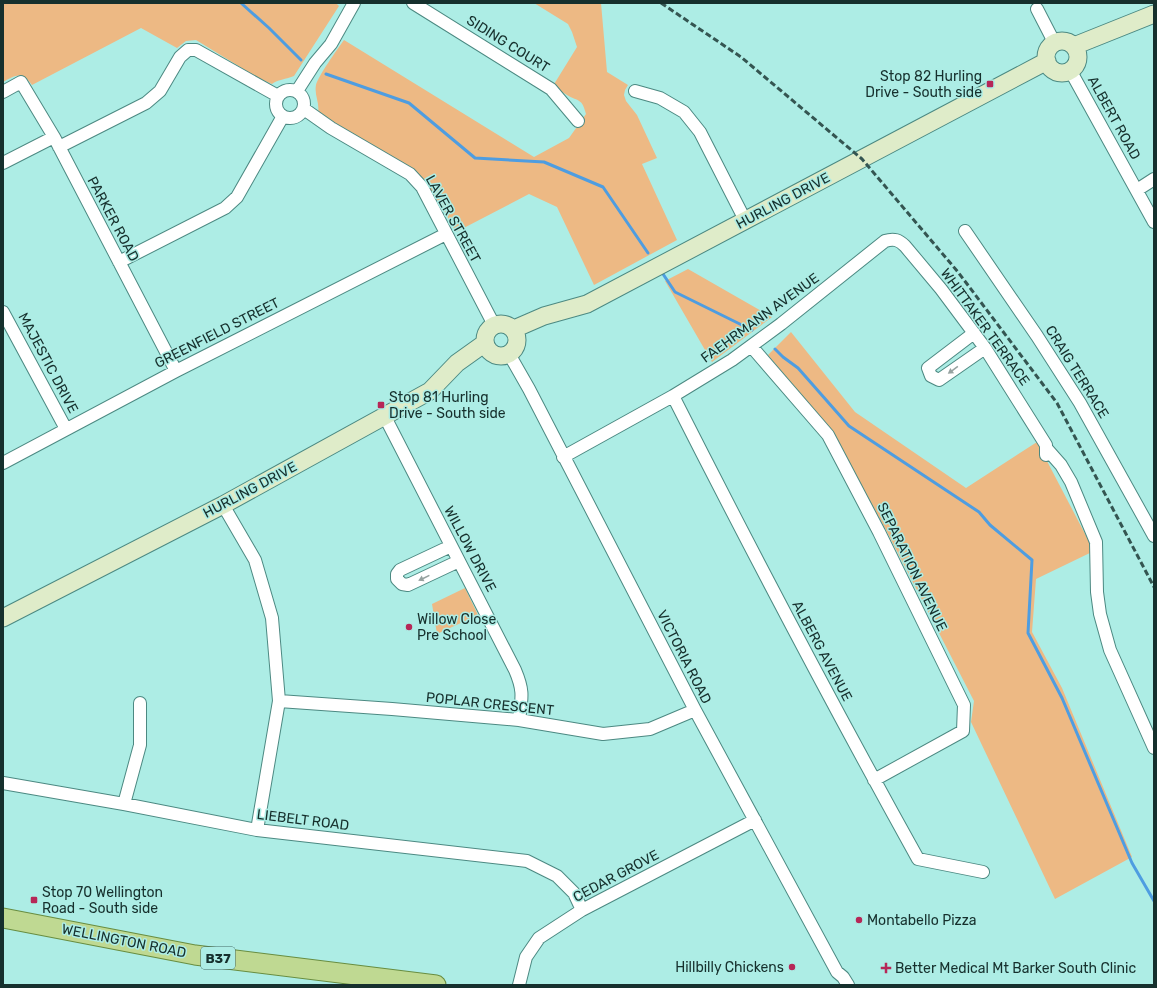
<svg xmlns="http://www.w3.org/2000/svg" width="1157" height="988" viewBox="0 0 1157 988" font-family="Rubik,sans-serif">
	<style>
		.green { fill: #edb984 }
		.lines { fill: none; stroke-linecap: round; stroke-linejoin: round }
		.stream { stroke: #4e9de1; stroke-width: 3 }
		.street-casing { stroke: #4c8982; stroke-width: 14 }
		.secondary-casing { stroke: #4c8982; stroke-width: 19 }
		.primary-casing { stroke: #688d40; stroke-width: 21 }
		.street { stroke: #fff; stroke-width: 12 }
		.secondary { stroke: #dfecc9; stroke-width: 17 }
		.primary { stroke: #bfd992; stroke-width: 19 }
		.rail { stroke: #345551; stroke-width: 3; stroke-dasharray: 6 3; stroke-linecap: butt }
		.oneway { fill: #96a2a0 }
		.poi-dot { fill: #b62757; stroke: #adede5; stroke-width: 1.5 }
		.labels { text-anchor: middle; dominant-baseline: central; stroke-width: 3; stroke-linejoin: round; paint-order: stroke }
		.shield { fill: #adede5; stroke: #436964; stroke-width: 1 }
		.shield-label { font-size: 13px; font-weight: bold; fill: #16302d }
		.street-label { font-size: 14px; fill: #16302d; stroke: #adede5 }
		.poi-label { font-size: 14px; fill: #16302d; stroke: #adede5; text-anchor: start }
	</style>
	<rect width="100%" height="100%" fill="#adede5"/>
	<path class="green" d="M3 3H336L339 6 294 76C287 79 276 80 272 84L258 78 196 40 186 41 177 48 141 28 32 85C21 71 17 75 3 82Z
		M534 3H601L607 72 628 85 625 90 624 95 626 101 637 115 657 158 642 164 677 240 594 285 557 207 529 194 456 232 439 202 434 197 424 180 415 170 318 113C320 103 314 95 316 85 317 78 338 48 344 40L534 157 569 138 586 114C582 98 579 102 567 95 562 92 558 89 553 86L556 81 577 47 572 32 568 24Z
		M688 269 772 317 712 362 665 281Z
		M791 332 855 412 966 488 1037 442 1094 551 1036 579 1032 632 1062 688 1132 857 1055 899 971 722 974 701 886 530 834 435 768 355Z
		M465 588 478 615 437 634 432 604Z"/>
	<g class="lines">
		<path class="stream" d="M241 3 269 28 301 60
			M326 74 409 103 475 158 544 162 603 187 648 253
			M663 274 675 292 752 330
			M775 349 783 357 798 368 849 426 979 512 990 525 1032 560 1028 633 1062 698 1132 863 1154 901"/>
		<g class="street-casing">
			<path id="street" d="M413 3 551 89 578 121
				M1037 9 1054 42
				M1070 70 1154 222
				M276 104a14 14 0 1 1 28 0a14 14 0 1 1-28 0Z
				M297 91 315 63 331 44 354 3
				M635 91 660 98 684 112 700 132 745 220
				M3 92 21 82 54 137 176 371
				M304 109 331 128 410 174 422 187 494 325
				M59 147 146 103 160 91 180 57 188 50H196L278 96
				M3 163 54 137
				M1137 190 1154 179
				M965 231 1037 336 1080 403 1154 536
				M119 262 225 208 237 197 283 116
				M3 312 66 429
				M974 333 928 368 931 376 939 380 985 348
				M751 346 828 435 879 532 964 705 963 731 874 780
				M509 354 529 389 695 710 837 972 843 977 848 985
				M673 396C752 552 833 706 918 859L983 872
				M385 417 515 670C524 691 522 697 519 720
				M1046 448 1061 465 1071 482 1096 542 1097 592 1100 614 1110 650 1154 748
				M563 457 673 396 732 360 781 324 885 241C894 238 899 240 905 246L941 289 985 348 1046 445V455
				M3 463 176 371 446 234
				M223 505 255 560 272 618 279 701 257 830
				M451 546 400 570 397 574V579L402 584 408 585 459 561
				M279 701 392 709 519 720 603 734 650 729 695 710
				M3 783 124 804 257 830 527 861 557 876 574 893 582 910
				M124 804 140 745V703
				M519 985 526 957 539 938 582 910 755 820"/>
		</g>
		<g class="secondary-casing">
			<path id="secondary" d="M1046 57a16 16 0 1 1 32 0a16 16 0 1 1-32 0Z
				M1074 46 1154 14
				M485 340a16 16 0 1 1 32 0a16 16 0 1 1-32 0Z
				M514 329 544 316 587 304 1047 61
				M3 618 223 505 430 391 457 363 485 343"/>
		</g>
		<g class="primary-casing">
			<path id="primary" d="M3 918 195 955 436 985"/>
		</g>
		<use href="#street" class="street"/>
		<use href="#secondary" class="secondary"/>
		<use href="#primary" class="primary"/>
		<path class="rail" d="M661 3 741 57 862 159 958 272 1057 403 1154 587"/>
	</g>
	<defs><path id="oneway-solid" d="M-6-.8H1V-3.2L6.5 0L1 3.2V.8H-6Z"/></defs>
	<g class="oneway">
		<use href="#oneway-solid" transform="translate(953 370) rotate(144)"/>
		<use href="#oneway-solid" transform="translate(424 578) rotate(154)"/>
	</g>
	<g class="poi-dot">
		<rect x="986" y="80" width="8" height="8" rx="2"/>
		<rect x="377" y="401" width="8" height="8" rx="2"/>
		<circle cx="409" cy="627" r="4"/>
		<rect x="30" y="896" width="8" height="8" rx="2"/>
		<circle cx="859" cy="920" r="4"/>
		<circle cx="792" cy="967" r="4"/>
		<path d="M884 962h4v4h4v4h-4v4h-4v-4h-4v-4h4z"/>
	</g>
	<g class="labels">
		<rect class="shield" x="201" y="947" width="34" height="22" rx="3"/>
		<g class="shield-label">
			<text x="218" y="958">B37</text>
		</g>
		<g class="street-label">
			<text transform="translate(508 44) rotate(32)">SIDING COURT</text>
			<text transform="translate(1114 118) rotate(61)">ALBERT ROAD</text>
			<text transform="translate(783 201) rotate(-28)">HURLING DRIVE</text>
			<text transform="translate(113 219) rotate(62)">PARKER ROAD</text>
			<text transform="translate(453 219) rotate(61)">LAVER STREET</text>
			<text transform="translate(760 318) rotate(-36)">FAEHRMANN AVENUE</text>
			<text transform="translate(985 327) rotate(54)">WHITTAKER TERRACE</text>
			<text transform="translate(217 333) rotate(-27)">GREENFIELD STREET</text>
			<text transform="translate(48 363) rotate(62)">MAJESTIC DRIVE</text>
			<text transform="translate(1077 372) rotate(58)">CRAIG TERRACE</text>
			<text transform="translate(250 490) rotate(-28)">HURLING DRIVE</text>
			<text transform="translate(470 549) rotate(62)">WILLOW DRIVE</text>
			<text transform="translate(912 567) rotate(64)">SEPARATION AVENUE</text>
			<text transform="translate(822 651) rotate(62)">ALBERG AVENUE</text>
			<text transform="translate(684 657) rotate(63)">VICTORIA ROAD</text>
			<text transform="translate(490 704) rotate(6)">POPLAR CRESCENT</text>
			<text transform="translate(303 820) rotate(7)">LIEBELT ROAD</text>
			<text transform="translate(616 876) rotate(-28)">CEDAR GROVE</text>
			<text transform="translate(124 941) rotate(11)">WELLINGTON ROAD</text>
		</g>
		<g class="poi-label">
			<text x="982" y="76" text-anchor="end">Stop 82 Hurling<tspan x="982" dy="16">Drive - South side</tspan></text>
			<text x="389" y="397">Stop 81 Hurling<tspan x="389" dy="16">Drive - South side</tspan></text>
			<text x="417" y="619">Willow Close<tspan x="417" dy="16">Pre School</tspan></text>
			<text x="42" y="892">Stop 70 Wellington<tspan x="42" dy="16">Road - South side</tspan></text>
			<text x="867" y="920">Montabello Pizza</text>
			<text x="784" y="967" text-anchor="end">Hillbilly Chickens</text>
			<text x="895" y="968">Better Medical Mt Barker South Clinic</text>
		</g>
	</g>
	<rect width="1157" height="988" fill="none" stroke="#16302d" stroke-width="8"/>
</svg>
